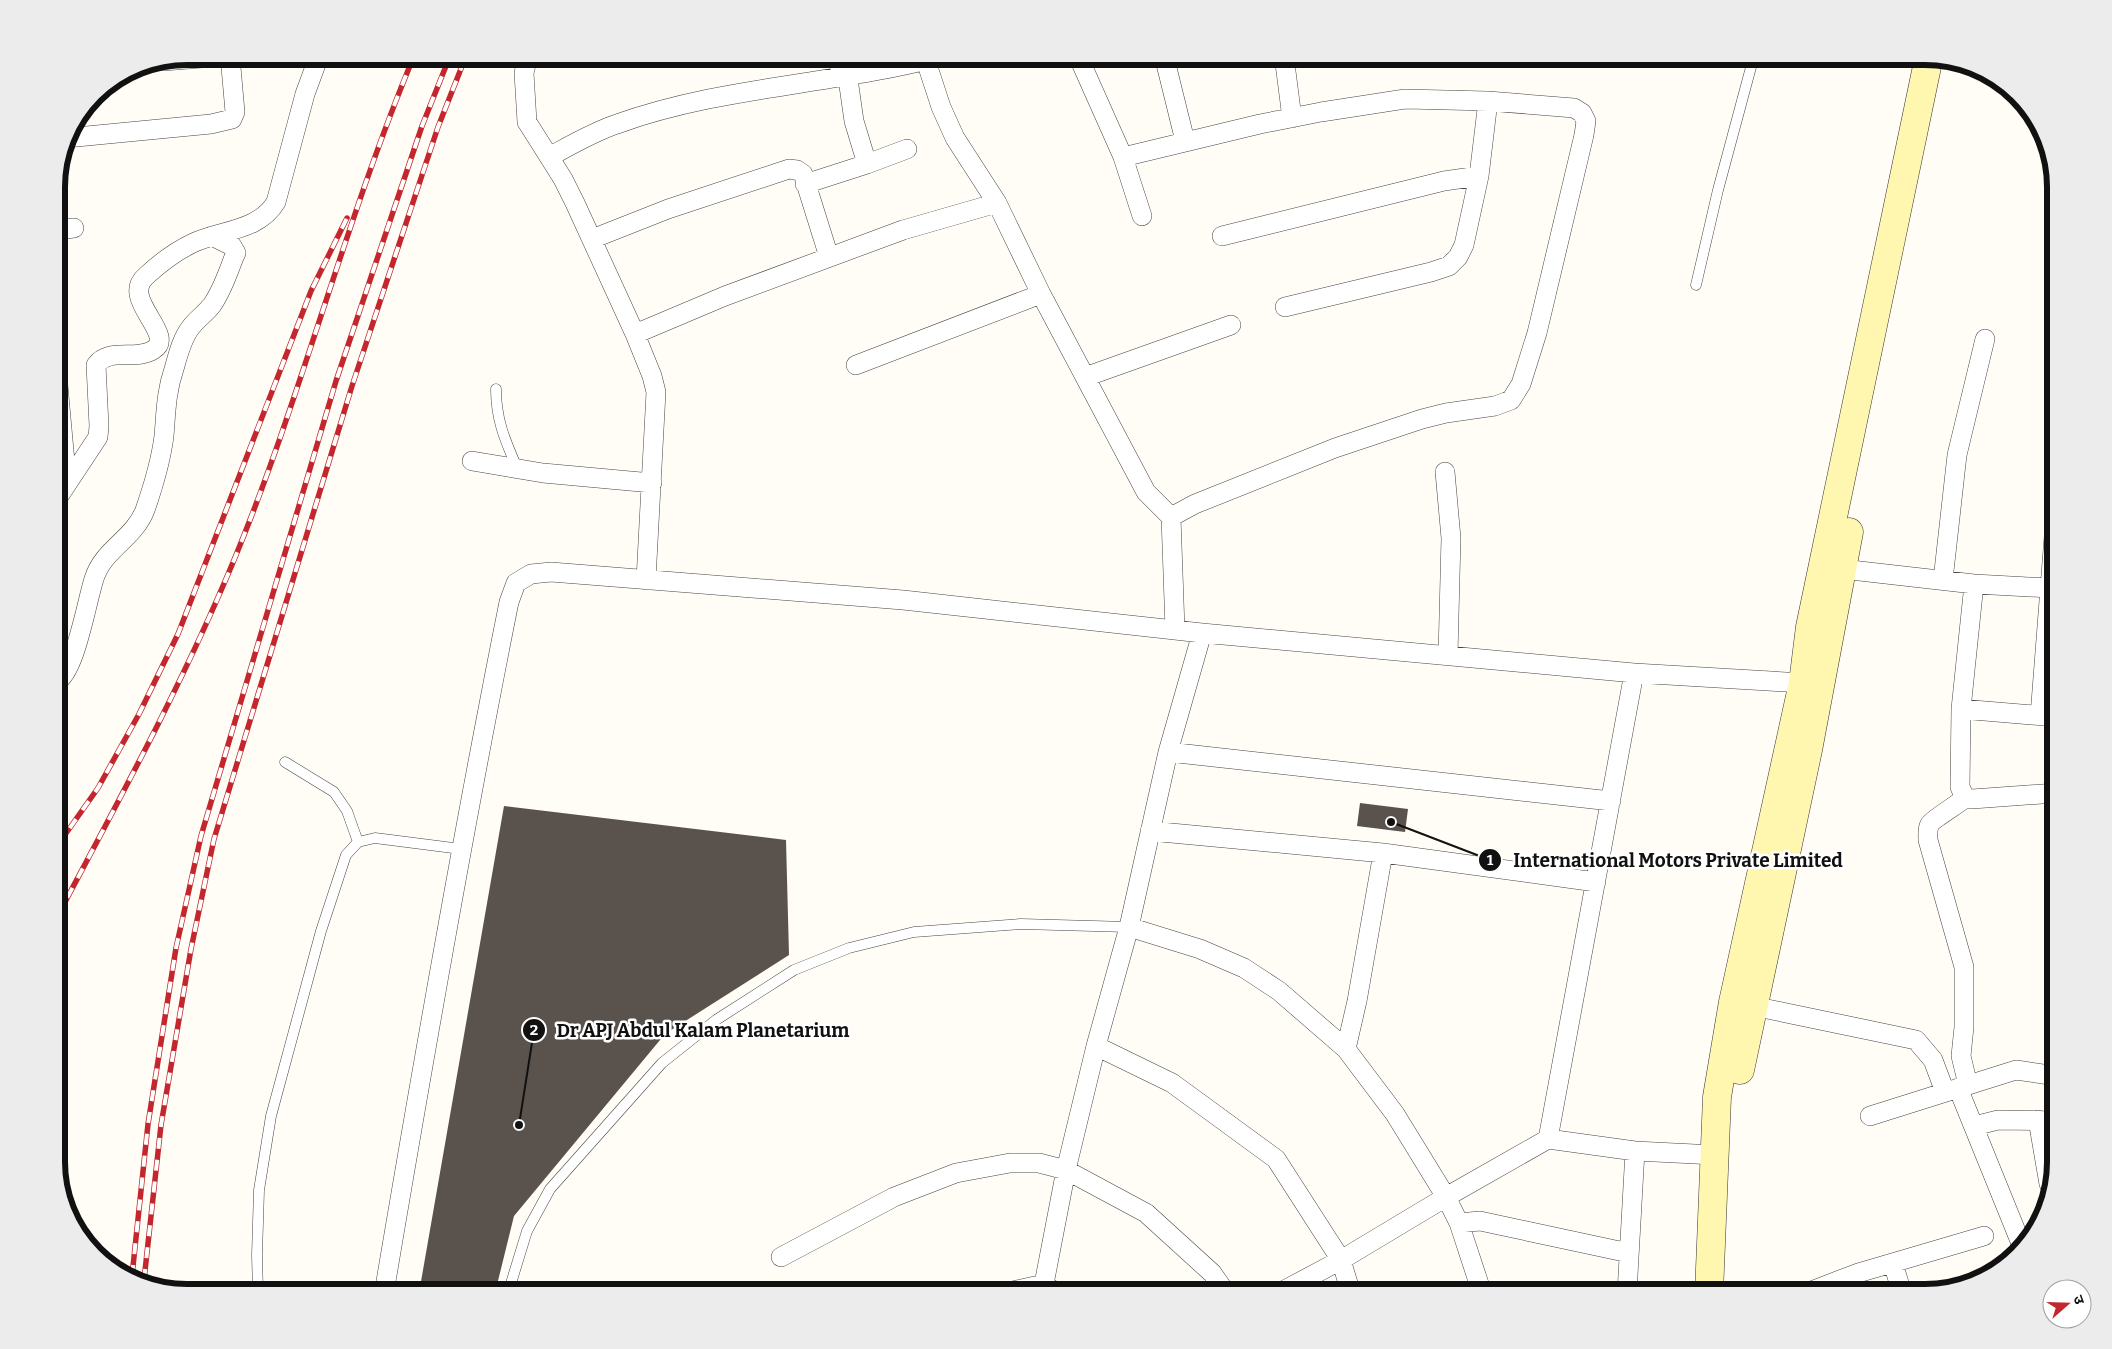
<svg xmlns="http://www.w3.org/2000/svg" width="2112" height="1349" viewBox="0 0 2112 1349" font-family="Bitter,'Noto Sans Devanagari',serif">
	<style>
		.building { fill: #5a524d }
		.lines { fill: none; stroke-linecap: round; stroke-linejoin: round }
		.service-casing { stroke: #444; stroke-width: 11 }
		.minor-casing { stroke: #444; stroke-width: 20 }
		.secondary-casing { stroke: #333; stroke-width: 29 }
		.service { stroke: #fff; stroke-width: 10 }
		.minor { stroke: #fff; stroke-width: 19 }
		.secondary { stroke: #fff6b0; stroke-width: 28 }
		.rail-casing { stroke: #c4262e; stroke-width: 5.5 }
		.rail { stroke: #fff; stroke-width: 4; stroke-dasharray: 11; stroke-linecap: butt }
		.rim { fill: none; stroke: #111; stroke-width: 6 }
		.leader { fill: none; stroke: #111; stroke-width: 2 }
		.callout-dot { fill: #111; stroke: #fff; stroke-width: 2 }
		.mark-label { font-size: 15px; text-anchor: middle; font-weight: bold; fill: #fff }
		.callout-label { font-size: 19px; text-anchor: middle; font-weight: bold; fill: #111; stroke: #fff; stroke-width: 5; stroke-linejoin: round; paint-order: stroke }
	</style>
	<rect width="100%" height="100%" fill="#fffdf5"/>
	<path class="building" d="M1360 803 1408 809 1405 832 1357 826Z
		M504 806 786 840 789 955 665 1034 514 1216 495 1293H419Z"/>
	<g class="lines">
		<g class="service-casing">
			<path id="service" d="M1696 285 1718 190 1754 56
				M496 389C496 420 505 440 517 468
				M285 762 334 792 347 811 358 842
				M258 1293 257 1255 259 1190 271 1116 321 931 346 855 358 842 375 838 461 849
				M508 1293 527 1231 550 1189 662 1063 716 1020 794 970 849 948 914 932 1021 924 1129 927"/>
		</g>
		<g class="minor-casing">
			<path id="minor" d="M528 56 524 73 527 122 563 179 575 203 635 334 652 376 656 392 646 580
				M837 56 842 77 848 79 854 121 867 164
				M1078 56 1123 157 1142 216
				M1164 56 1185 141
				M1284 56 1292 118
				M163 61 227 56
				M926 61 941 107 955 138 997 203 1041 294 1146 492 1171 517
				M66 138 211 124 232 119 235 112 230 56
				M549 157C571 145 593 132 617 124 722 86 835 85 942 56
				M1123 157 1260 124 1321 112 1405 99 1488 101 1574 108 1582 113 1586 121 1584 135 1537 333 1521 384 1511 400 1495 406 1446 413 1422 419 1335 448 1195 504 1171 517 1175 629
				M805 184 867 164 907 149
				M57 230 74 228
				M1222 236 1444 181 1479 176
				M592 239 668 209 789 169 797 170 803 174 829 257
				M1285 307 1431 272 1449 266 1458 257 1464 245 1479 176 1488 101
				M635 334 725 296 903 230 997 203
				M856 365 1041 294
				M57 374 67 484
				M1085 377 1231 325
				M472 461 543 473 652 483
				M1445 472 1451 538 1448 655
				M57 499 98 437 99 426 96 365C109 347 135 361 153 350 178 335 119 299 146 276 159 264 176 251 193 243 221 230 259 231 276 202L305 94 319 56
				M1842 569 1974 584 2049 588
				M1943 580 1957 455 1985 339
				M1974 584 1961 709 1960 787 1965 798 1972 799 2056 793
				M57 681C75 673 87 600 94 579 103 549 134 539 145 510 153 487 161 460 164 436 166 413 166 392 174 369 178 355 182 338 191 327 197 319 206 313 212 305 222 291 228 273 234 257L236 253 232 246 212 236
				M1961 709 2056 717
				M2040 716 2056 511
				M1168 752 1611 801
				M1965 798C1957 805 1933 819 1930 824 1927 829 1928 834 1928 840L1964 967V1027L1961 1056 1968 1085
				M1150 831 1383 853 1596 882
				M1129 927 1200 949 1244 968 1279 991 1346 1049 1395 1114 1446 1197 1548 1139
				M1753 1006 1916 1040 1933 1060 1945 1092
				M1096 1046 1172 1083 1276 1159 1341 1260 1351 1293
				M1346 1049 1357 1001 1383 853
				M1958 1088 2022 1246
				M1870 1116 2016 1070 2056 1076
				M2038 1120 2049 1184
				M1974 1126 1998 1120 2056 1121
				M1715 1155 1635 1151 1548 1139 1634 673 1803 683
				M1459 1223 1480 1221 1629 1253
				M781 1257 894 1197 956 1173 1010 1163H1039L1066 1170 1146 1213 1212 1273 1226 1293
				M1893 1263 1902 1293
				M384 1293C423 1062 463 831 509 602L516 583 531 574 551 572 903 600 1202 633
				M1004 1293 1044 1284
				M1056 1293 1044 1284 1066 1170 1096 1046 1129 927 1168 752 1202 633 1634 673
				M1279 1293 1341 1260 1446 1197 1459 1223 1482 1293
				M1627 1293 1635 1151
				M1806 1293 1858 1273 1984 1236"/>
		</g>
		<g class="secondary-casing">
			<path id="secondary" d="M1740 1070 1808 750 1849 532
				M1709 1293 1717 1097 1733 1002 1803 683 1810 627 1929 57"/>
		</g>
		<use href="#service" class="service"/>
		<use href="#minor" class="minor"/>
		<use href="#secondary" class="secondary"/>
		<g class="rail-casing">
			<path id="rail" d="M57 846 98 788 139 714 178 634 311 291 347 218
				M57 917C119 800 183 683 234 560 302 395 345 221 414 56
				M132 1276 148 1124 176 948 201 836 336 381 422 126 450 56
				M144 1280 161 1125 191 949 214 839 352 386 438 127 466 56"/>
		</g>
		<use href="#rail" class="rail"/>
	</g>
	<path d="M0 0H2112V1349H0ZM187 65H1925A122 122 0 0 1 2047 187V1162A122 122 0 0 1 1925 1284H187A122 122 0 0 1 65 1162V187A122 122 0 0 1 187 65Z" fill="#ececec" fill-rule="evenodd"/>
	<path class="rim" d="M187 65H1925A122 122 0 0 1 2047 187V1162A122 122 0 0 1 1925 1284H187A122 122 0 0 1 65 1162V187A122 122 0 0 1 187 65Z"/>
	<path class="leader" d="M1391 822L1490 860M519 1125L534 1030"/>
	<g class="callout-dot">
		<circle cx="1391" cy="822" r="5"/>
		<circle cx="519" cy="1125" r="5"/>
		<circle cx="1490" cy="860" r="12"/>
		<circle cx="534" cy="1030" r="12"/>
	</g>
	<g class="mark-label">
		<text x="1490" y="865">1</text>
		<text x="534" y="1035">2</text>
	</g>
	<g class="callout-label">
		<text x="1678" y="867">International Motors Private Limited</text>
		<text x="703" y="1037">Dr APJ Abdul Kalam Planetarium</text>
	</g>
	<g transform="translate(2067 1304) rotate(70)"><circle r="24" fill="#ffffff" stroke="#a0a0a0"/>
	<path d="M0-4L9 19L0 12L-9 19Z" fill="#c4262e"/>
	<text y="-8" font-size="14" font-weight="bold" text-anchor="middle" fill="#111111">उ</text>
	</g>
</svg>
